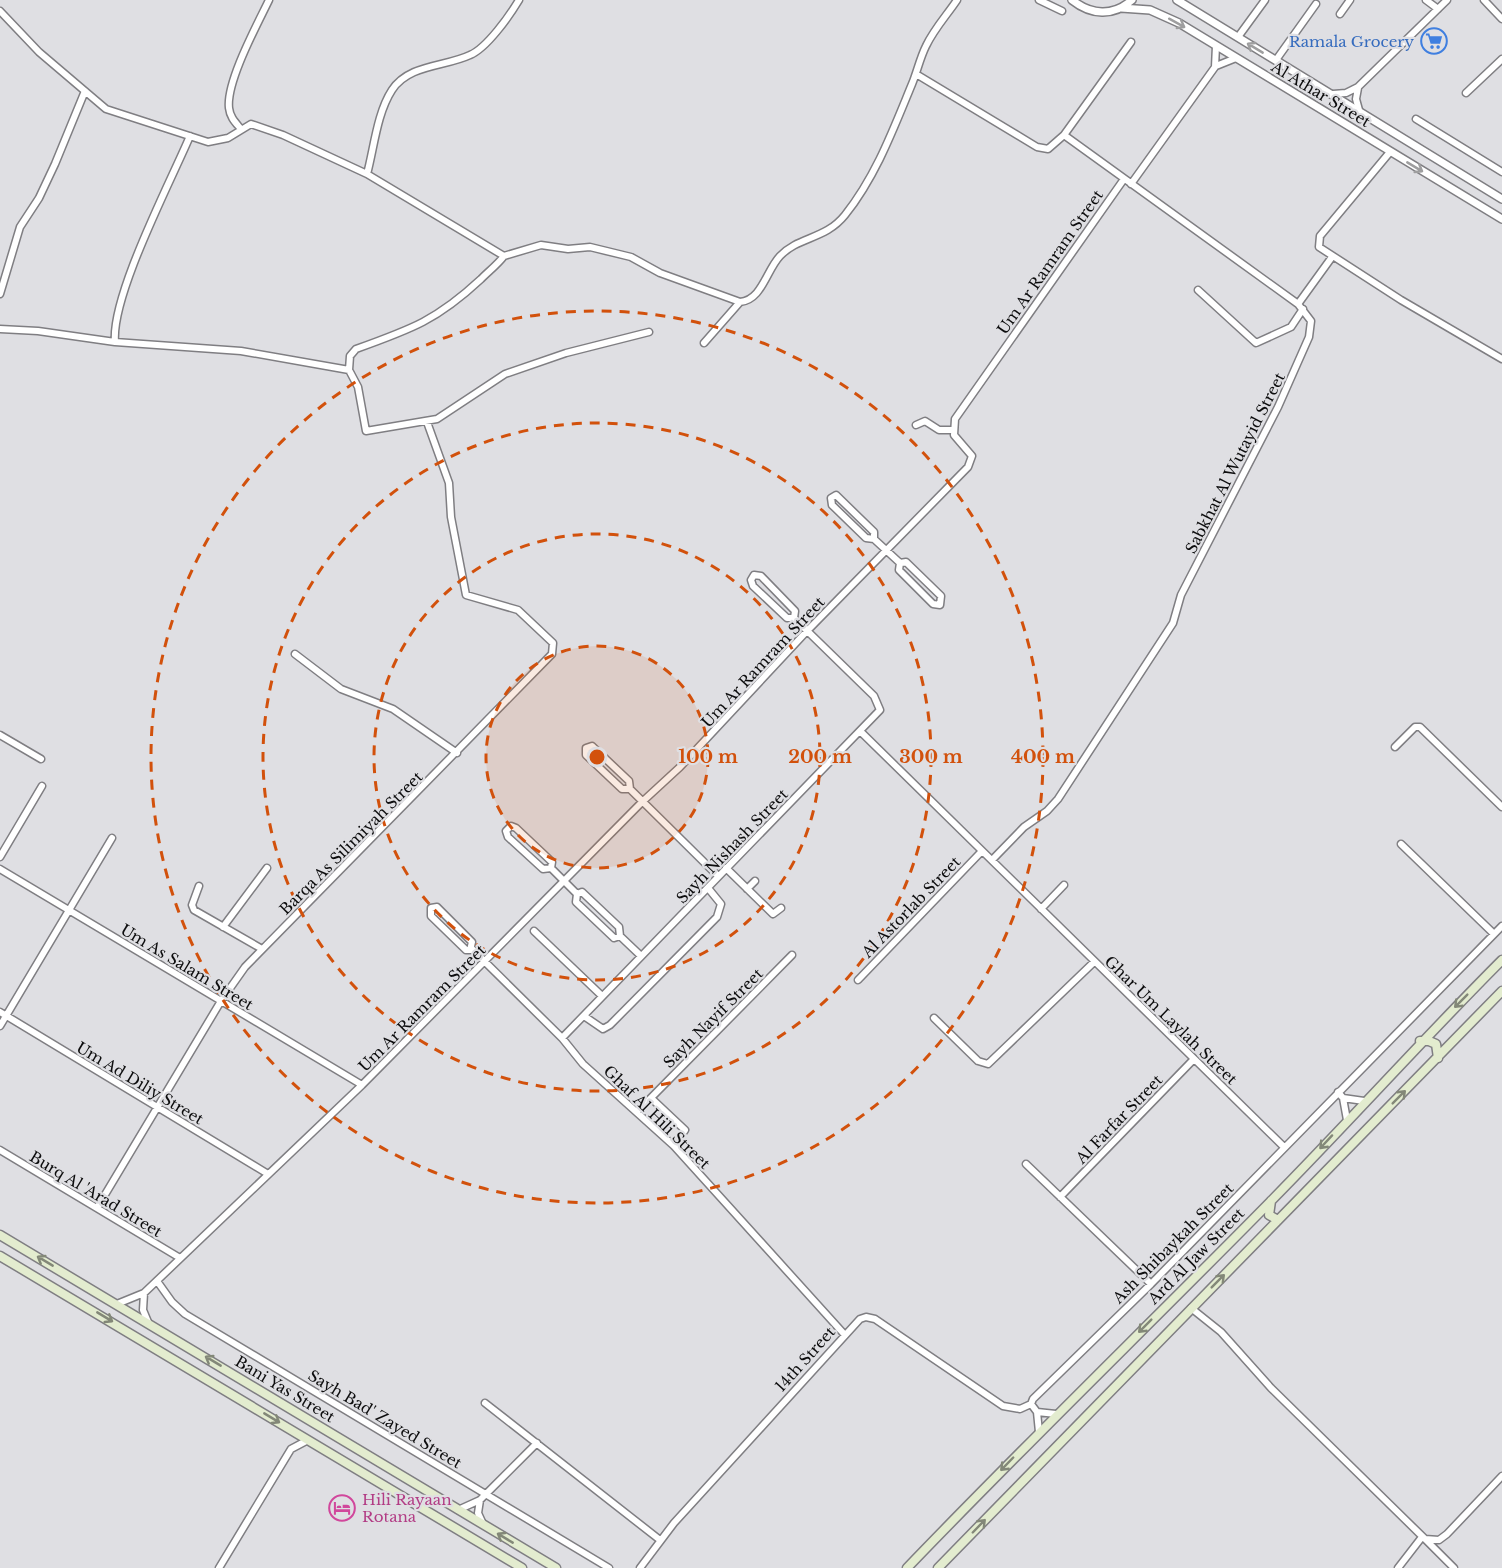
<svg xmlns="http://www.w3.org/2000/svg" width="1502" height="1568" viewBox="0 0 1502 1568" font-family="'Libre Baskerville',serif">
	<style>
		.lines { fill: none; stroke-linecap: round; stroke-linejoin: round }
		.minor-casing { stroke: #7f7e82; stroke-width: 9 }
		.tertiary-casing { stroke: #7f7e82; stroke-width: 10 }
		.secondary-casing { stroke: #7f7e82; stroke-width: 11 }
		.minor { stroke: #fff; stroke-width: 6 }
		.tertiary { stroke: #fff; stroke-width: 7 }
		.secondary { stroke: #e3eccf; stroke-width: 8 }
		.oneway { stroke: #9e9e9f }
		.oneway2 { stroke: #838878 }
		.ring { fill: none; stroke: #d2510c; stroke-width: 3; stroke-dasharray: 10 8 }
		.labels { text-anchor: middle; dominant-baseline: central; stroke-width: 4.5; stroke-linejoin: round; paint-order: stroke }
		.shop-label { font-size: 15px; fill: #366cbe; stroke: #dfdfe3; text-anchor: end }
		.street-label { font-size: 15px; fill: #0d0d0e; stroke: #dfdfe3 }
		.hotel-label { font-size: 15px; fill: #b23c85; stroke: #dfdfe3; text-anchor: start }
		.centre { fill: #d2510c; stroke: #dfdfe3; stroke-width: 3 }
		.ring-label { font-size: 18px; text-anchor: middle; font-weight: bold; fill: #d2510c; stroke: #dfdfe3; stroke-width: 4.5; stroke-linejoin: round; paint-order: stroke }
	</style>
	<rect width="100%" height="100%" fill="#dfdfe3"/>
	<g class="lines">
		<g class="minor-casing">
			<path id="minor" d="M1039 0 1062 11
				M1426 0 1438 9
				M1484 0 1502 19
				M0 11 39 52 106 109 208 142 228 138 251 124 283 135 367 174 504 256 541 245 568 249 590 247 631 257 660 273 740 302
				M1340 14 1350 0
				M1238 37 1265 0
				M1276 60 1316 4
				M1216 66 1236 58
				M916 74 1037 147 1048 149 1064 135 1131 42
				M1358 88 1356 99 1359 110
				M1466 93 1502 59
				M1333 94 1346 93 1358 87 1447 0
				M1416 119 1502 172
				M240 128C235 122 230 117 229 108 226 82 257 25 269 0
				M1390 152 1320 236 1319 247 1401 300 1502 359
				M367 174C374 148 377 113 392 90 409 64 445 67 470 55 487 48 510 15 519 0
				M1131 184 1215 67 1216 46
				M504 256C498 264 489 271 481 279 437 320 412 329 356 349L350 356 349 370 358 387 366 431 437 419 505 374 566 353 649 332
				M1198 290 1256 343 1291 327 1303 309
				M0 294 20 227 39 198 55 164 85 91
				M1298 304 1332 257
				M0 329 38 331 115 342 241 351 349 370
				M115 342C111 296 170 183 190 136
				M704 343 740 302C762 300 766 271 780 256 799 236 825 240 845 215 876 176 893 130 912 84 917 72 920 58 926 46 934 29 947 15 957 0
				M916 425 925 421 939 430H952
				M836 495 874 532V539L866 538 832 505 831 498Z
				M874 539 900 563
				M906 562 941 596 940 605 933 604 899 570 900 563Z
				M754 575 761 576 795 611 794 618H787L753 586 751 580Z
				M295 654 341 689 393 709 457 753
				M861 732 1284 1147
				M0 735 41 759
				M592 746 629 781 630 789H622L586 755V748Z
				M1395 747 1415 727H1420L1502 807
				M630 789 718 876
				M511 826 516 828 552 862 551 868 543 869 508 837 506 831Z
				M1401 844 1494 934
				M0 857 42 786
				M992 860 1024 827 1047 811 1058 799 1173 623 1181 595 1278 407 1309 337 1311 321 1298 304 1064 135
				M551 868 577 894
				M726 868 773 914 781 908
				M0 869 362 1085
				M199 886 192 905 194 910 262 949
				M747 889 755 881
				M582 892 619 927 620 936 614 938 576 902 577 894Z
				M437 907 472 942 470 950H466L431 916V908Z
				M1041 909 1064 885
				M223 927 267 868
				M534 931 602 996
				M620 936 641 956
				M472 949 562 1038 583 1064 674 1146 844 1334
				M858 980 982 851
				M0 1012 268 1174
				M584 1016 603 1029 610 1025 717 917 721 904 708 888
				M934 1018 978 1061 988 1064 1094 962
				M0 1026 112 838
				M562 1038 880 710 874 696 794 618
				M1338 1092 1343 1098 1347 1120
				M651 1098 685 1130 674 1146
				M1343 1098 1364 1101
				M637 1112 792 955
				M0 1150 180 1258
				M1026 1164 1151 1284
				M1060 1197 1194 1059
				M97 1208 221 1001 245 967 552 654 553 643 518 610 466 595 451 517 449 483 427 422
				M157 1281 172 1302 185 1314 609 1568
				M144 1293 143 1310 148 1322
				M117 1304 144 1293 362 1085 642 802 680 767 807 631 968 467 972 456 954 435 955 419 1124 179
				M1191 1308 1221 1332 1271 1388 1425 1539 1439 1540 1447 1534 1502 1476
				M485 1403 660 1540
				M1037 1412 1056 1414
				M1039 1432 1037 1412 1031 1404 1033 1399 1151 1284 1502 926
				M480 1500 478 1513 483 1524
				M458 1510 480 1500 537 1443
				M1425 1539 1454 1568
				M219 1568 291 1449 308 1440
				M640 1568 674 1523 860 1319 866 1317 875 1319 1003 1406 1020 1409 1031 1404
				M1398 1568 1422 1537"/>
		</g>
		<g class="tertiary-casing">
			<path id="tertiary" d="M1072 0C1091 15 1113 17 1132 0
				M1177 0 1502 199
				M1121 8 1150 10 1179 23 1502 219"/>
		</g>
		<g class="secondary-casing">
			<path id="secondary" d="M1420 1041H1429L1436 1044 1438 1058
				M1271 1201 1269 1215 1278 1220
				M0 1235 556 1568
				M0 1256 522 1568
				M907 1568C1026 1444 1150 1324 1270 1202 1349 1122 1423 1039 1502 960
				M938 1568 1502 991"/>
		</g>
		<use href="#minor" class="minor"/>
		<use href="#tertiary" class="tertiary"/>
		<use href="#secondary" class="secondary"/>
	</g>
	<defs><path id="oneway-shaft" d="M-6 0H5M1.5-3L5.5 0L1.5 3" fill="none" stroke-width="1.6" stroke-linecap="round" stroke-linejoin="round" transform="scale(1.5)"/></defs>
	<g class="oneway">
		<use href="#oneway-shaft" transform="translate(1177 23) rotate(29)"/>
		<use href="#oneway-shaft" transform="translate(1255 48) rotate(-149)"/>
		<use href="#oneway-shaft" transform="translate(1415 167) rotate(31)"/>
	</g>
	<g class="oneway2">
		<use href="#oneway-shaft" transform="translate(1461 1001) rotate(135)"/>
		<use href="#oneway-shaft" transform="translate(1399 1097) rotate(-45)"/>
		<use href="#oneway-shaft" transform="translate(1326 1142) rotate(133)"/>
		<use href="#oneway-shaft" transform="translate(45 1261) rotate(-149)"/>
		<use href="#oneway-shaft" transform="translate(1218 1281) rotate(-45)"/>
		<use href="#oneway-shaft" transform="translate(105 1317) rotate(31)"/>
		<use href="#oneway-shaft" transform="translate(1145 1326) rotate(135)"/>
		<use href="#oneway-shaft" transform="translate(213 1361) rotate(-149)"/>
		<use href="#oneway-shaft" transform="translate(272 1418) rotate(31)"/>
		<use href="#oneway-shaft" transform="translate(1007 1464) rotate(134)"/>
		<use href="#oneway-shaft" transform="translate(979 1526) rotate(-46)"/>
		<use href="#oneway-shaft" transform="translate(505 1538) rotate(-149)"/>
	</g>
	<circle cx="597" cy="757" r="111" fill="#d2510c" fill-opacity=".12"/>
	<g class="ring">
		<circle cx="597" cy="757" r="111"/>
		<circle cx="597" cy="757" r="223"/>
		<circle cx="597" cy="757" r="334"/>
		<circle cx="597" cy="757" r="446"/>
	</g>
	<defs>
		<g id="supermarket-ring" transform="scale(1.35)"><circle r="9.5" fill="#dfdfe3" stroke="#3f7fe0" stroke-width="1.5"/><path d="M-6-5.5h2.5l.6 2H6L4.5 2H-2.5L-4.4-4H-6ZM-1.5 3.2a1.3 1.3 0 1 0 .1 0ZM3 3.2a1.3 1.3 0 1 0 .1 0Z" fill="#3f7fe0"/></g>
		<g id="hotel-ring" transform="scale(1.35)"><circle r="9.5" fill="#dfdfe3" stroke="#d1479c" stroke-width="1.5"/><path d="M-6-4.5h1.5V1H6V5H4.5V3h-9V5H-6ZM-4 0a1.8 1.8 0 1 1 3.6 0ZM.5 0V-2.5h3Q6-2.5 6 0Z" fill="#d1479c"/></g>
	</defs>
	<g fill-rule="evenodd">
		<use href="#supermarket-ring" x="1434" y="41"/>
		<use href="#hotel-ring" x="342" y="1508"/>
	</g>
	<g class="labels">
		<g class="shop-label">
			<text x="1414" y="41">Ramala Grocery</text>
		</g>
		<g class="street-label">
			<text transform="translate(1321 94) rotate(31)">Al Athar Street</text>
			<text transform="translate(1050 262) rotate(-55)">Um Ar Ramram Street</text>
			<text transform="translate(1235 463) rotate(-63)">Sabkhat Al Wutayid Street</text>
			<text transform="translate(763 662) rotate(-47)">Um Ar Ramram Street</text>
			<text transform="translate(351 843) rotate(-45)">Barqa As Silimiyah Street</text>
			<text transform="translate(732 846) rotate(-46)">Sayh Nishash Street</text>
			<text transform="translate(911 907) rotate(-46)">Al Astorlab Street</text>
			<text transform="translate(187 967) rotate(31)">Um As Salam Street</text>
			<text transform="translate(422 1008) rotate(-45)">Um Ar Ramram Street</text>
			<text transform="translate(713 1018) rotate(-45)">Sayh Nayif Street</text>
			<text transform="translate(1171 1020) rotate(44)">Ghar Um Laylah Street</text>
			<text transform="translate(140 1083) rotate(31)">Um Ad Diliy Street</text>
			<text transform="translate(657 1117) rotate(44)">Ghaf Al Hili Street</text>
			<text transform="translate(1119 1119) rotate(-46)">Al Farfar Street</text>
			<text transform="translate(96 1194) rotate(31)">Burq Al 'Arad Street</text>
			<text transform="translate(1173 1243) rotate(-45)">Ash Shibaykah Street</text>
			<text transform="translate(1196 1256) rotate(-45)">Ard Al Jaw Street</text>
			<text transform="translate(805 1359) rotate(-48)">14th Street</text>
			<text transform="translate(285 1389) rotate(31)">Bani Yas Street</text>
			<text transform="translate(385 1419) rotate(31)">Sayh Bad' Zayed Street</text>
		</g>
		<g class="hotel-label">
			<text x="362" y="1499">Hili Rayaan<tspan x="362" dy="17">Rotana</tspan></text>
		</g>
	</g>
	<circle cx="597" cy="757" r="9" class="centre"/>
	<g class="ring-label">
		<text x="708" y="763">100 m</text>
		<text x="820" y="763">200 m</text>
		<text x="931" y="763">300 m</text>
		<text x="1043" y="763">400 m</text>
	</g>
</svg>
